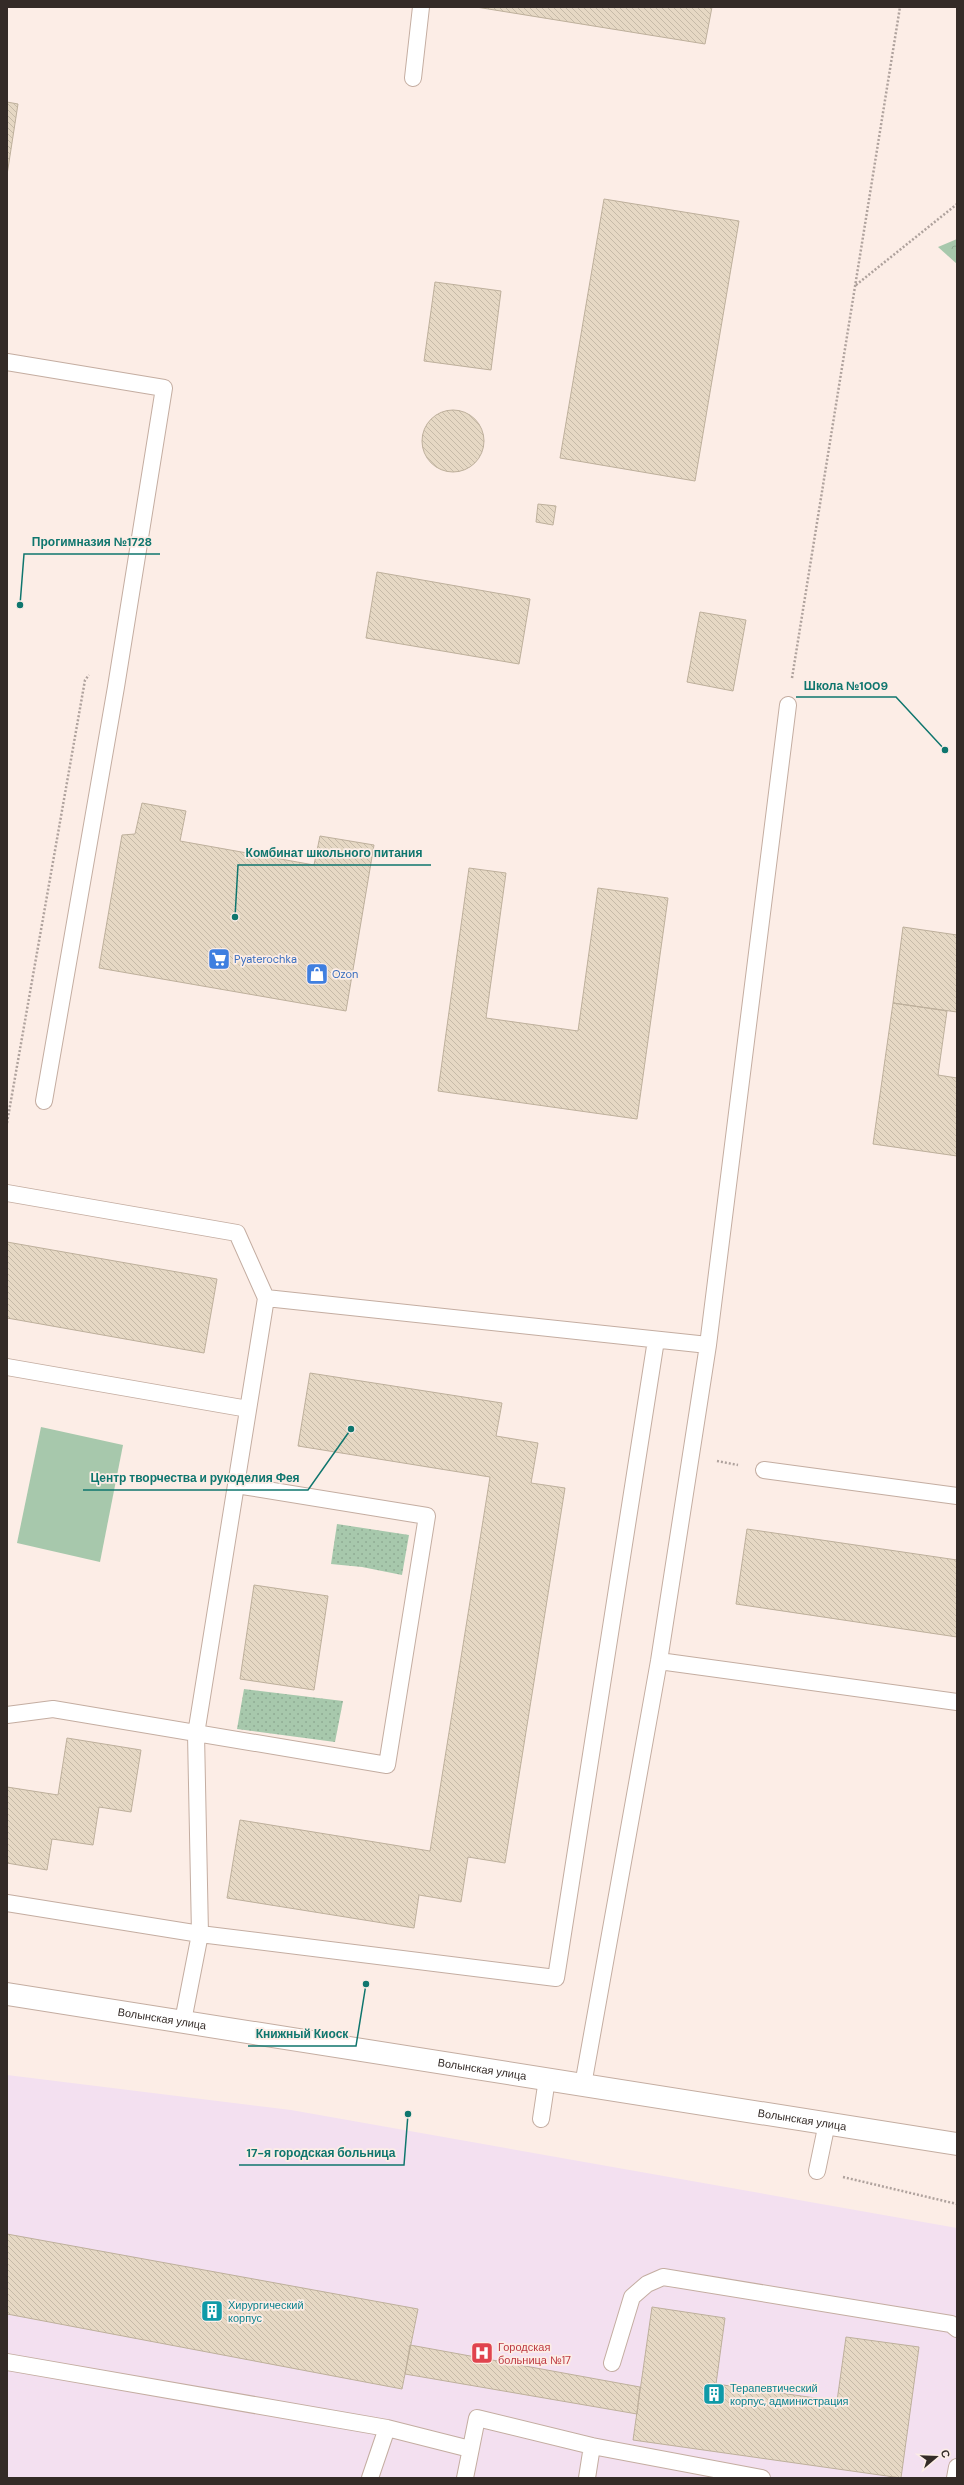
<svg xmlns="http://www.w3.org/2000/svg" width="964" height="2485" viewBox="0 0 964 2485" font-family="'DM Sans',sans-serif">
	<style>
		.medical { fill: #f3e0f0 }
		.forest { fill: url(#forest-crowns) }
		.park { fill: url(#park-dots) }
		.pitch { fill: #a7c8ac }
		.building { fill: url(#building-back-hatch); stroke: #beb09c }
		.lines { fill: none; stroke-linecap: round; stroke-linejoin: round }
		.lane-casing { stroke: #c4ada1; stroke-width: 18 }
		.secondary-casing { stroke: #c4ada1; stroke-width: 24 }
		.path { stroke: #afa29d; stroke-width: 2.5; stroke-dasharray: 2 2; stroke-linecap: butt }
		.lane { stroke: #fff; stroke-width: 16 }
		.secondary { stroke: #fff; stroke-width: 22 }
		.labels { text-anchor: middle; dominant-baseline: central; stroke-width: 3.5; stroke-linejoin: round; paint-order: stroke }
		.shop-label { font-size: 11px; fill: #366cbe; stroke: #fcede6; text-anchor: start }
		.street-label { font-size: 11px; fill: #342b27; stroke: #fcede6 }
		.culture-label { font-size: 11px; fill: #0d838f; stroke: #fcede6; text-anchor: start }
		.health-label { font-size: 11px; fill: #be3a42; stroke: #fcede6; text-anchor: start }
		.leader { fill: none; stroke: #0f766e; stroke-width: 1.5 }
		.callout-dot { fill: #0f766e; stroke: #fcede6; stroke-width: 1.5 }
		.callout-label { font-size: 12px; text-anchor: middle; font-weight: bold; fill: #0f766e; stroke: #fcede6; stroke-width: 3.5; stroke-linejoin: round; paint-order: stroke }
	</style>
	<defs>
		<pattern id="forest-crowns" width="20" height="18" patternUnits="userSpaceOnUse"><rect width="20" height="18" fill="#a7c8ac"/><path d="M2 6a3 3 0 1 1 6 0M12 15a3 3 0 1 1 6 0" fill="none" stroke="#90ac94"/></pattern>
		<pattern id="park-dots" width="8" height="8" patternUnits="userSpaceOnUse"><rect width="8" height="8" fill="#a7c8ac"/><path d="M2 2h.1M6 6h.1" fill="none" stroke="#90ac94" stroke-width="1.8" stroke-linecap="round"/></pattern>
		<pattern id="building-back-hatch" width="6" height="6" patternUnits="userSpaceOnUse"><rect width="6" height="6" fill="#e6d8c4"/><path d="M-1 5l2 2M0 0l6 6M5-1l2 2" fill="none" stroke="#c6baa8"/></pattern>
	</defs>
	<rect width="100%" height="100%" fill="#fcede6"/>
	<path class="medical" d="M7 2075 291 2110 957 2228V2478H7Z"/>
	<path class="forest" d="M957 239V264L938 247Z"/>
	<path class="park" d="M337 1524 409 1535 402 1575 362 1567 331 1564Z
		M244 1689 343 1701 335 1742 237 1729Z"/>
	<path class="pitch" d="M41 1427 123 1445 100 1562 17 1543Z"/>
	<path class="building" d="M476 7H712L705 44Z
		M7 102 18 104 7 175Z
		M604 199 739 221 695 481 560 458Z
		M435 282 501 291 491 370 424 361Z
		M422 441a31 31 0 1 1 62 0a31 31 0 1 1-62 0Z
		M538 504 556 506 553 525 536 522Z
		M377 572 530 599 519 664 366 638Z
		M700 612 746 620 733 691 687 682Z
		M142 803 186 811 180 841 314 865 320 836 374 845 346 1011 99 968 122 835 135 834Z
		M469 868 506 873 486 1018 578 1031 598 888 668 898 637 1119 438 1091Z
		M903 927 957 935V1012L893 1003Z
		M893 1003 947 1011 938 1075 957 1078V1156L873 1144Z
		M7 1242 217 1279 204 1353 7 1318Z
		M310 1373 502 1403 496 1436 538 1443 531 1483 565 1488 505 1863 468 1857 461 1902 419 1895 414 1928 227 1898 240 1820 430 1851 490 1477 298 1446Z
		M747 1529 957 1560V1637L736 1604Z
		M254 1585 328 1596 314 1690 240 1679Z
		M67 1738 141 1750 131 1812 99 1807 93 1845 52 1839 47 1870 7 1863V1787L58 1795Z
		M7 2234 418 2309 402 2389 7 2314Z
		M652 2307 725 2318 716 2384 837 2401 846 2337 919 2347 901 2478 633 2440Z
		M410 2345 640 2387 637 2414 405 2374Z"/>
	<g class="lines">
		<g class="lane-casing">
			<path id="lane" d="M413 78 421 7
				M7 362 164 388 116 687 44 1101
				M7 1193 237 1233 266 1298
				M708 1345 788 705
				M7 1367 248 1409
				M764 1470 957 1496
				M659 1661 957 1702
				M7 1715 53 1709 387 1765 427 1516 236 1485
				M7 1903 200 1934 556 1978 656 1340
				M183 2021 200 1934 196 1734 266 1298 708 1345 659 1661 583 2085
				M541 2119 547 2079
				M817 2171 827 2123
				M7 2362 387 2428 370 2478
				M612 2363 632 2297 647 2284 663 2277 951 2324 957 2329
				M387 2428 470 2449
				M465 2478 477 2418 592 2446 762 2478
				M587 2478 592 2446
				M955 2478 957 2467"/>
		</g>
		<g class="secondary-casing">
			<g id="secondary">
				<path id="s1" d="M7 1994 957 2144"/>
			</g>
		</g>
		<path class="path" d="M856 285 957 204
			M792 678 900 7
			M7 1123 85 680 89 675
			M717 1461 738 1465
			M843 2177 957 2204"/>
		<use href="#lane" class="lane"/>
		<use href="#secondary" class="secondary"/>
	</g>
	<defs>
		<g id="supermarket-square" transform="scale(1.15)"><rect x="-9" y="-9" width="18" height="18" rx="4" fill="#3f7fe0" stroke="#fcede6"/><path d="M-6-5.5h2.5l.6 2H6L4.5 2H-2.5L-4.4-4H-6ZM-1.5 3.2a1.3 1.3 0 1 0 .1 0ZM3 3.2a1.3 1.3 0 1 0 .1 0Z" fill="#fff"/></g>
		<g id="shop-square" transform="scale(1.15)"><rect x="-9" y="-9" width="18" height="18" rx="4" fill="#3f7fe0" stroke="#fcede6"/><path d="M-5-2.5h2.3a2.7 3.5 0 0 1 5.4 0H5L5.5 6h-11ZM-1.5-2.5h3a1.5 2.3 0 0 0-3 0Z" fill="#fff"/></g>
		<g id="building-square" transform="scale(1.15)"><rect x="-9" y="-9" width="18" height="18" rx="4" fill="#0f9aa8" stroke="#fcede6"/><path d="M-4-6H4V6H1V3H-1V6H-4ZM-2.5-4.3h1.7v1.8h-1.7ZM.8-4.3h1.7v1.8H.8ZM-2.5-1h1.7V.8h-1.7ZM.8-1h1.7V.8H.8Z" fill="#fff"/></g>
		<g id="hospital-square" transform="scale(1.15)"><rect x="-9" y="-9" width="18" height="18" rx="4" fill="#e0444e" stroke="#fcede6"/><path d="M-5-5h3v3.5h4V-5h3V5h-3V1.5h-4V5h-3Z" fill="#fff"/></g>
	</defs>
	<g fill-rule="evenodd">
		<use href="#supermarket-square" x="219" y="959"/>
		<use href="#shop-square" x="317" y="974"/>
		<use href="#building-square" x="212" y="2311"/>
		<use href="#hospital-square" x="482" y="2353"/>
		<use href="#building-square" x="714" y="2394"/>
	</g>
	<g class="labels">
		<g class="shop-label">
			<text x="234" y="959">Pyaterochka</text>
			<text x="332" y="974">Ozon</text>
		</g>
		<g class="street-label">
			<text stroke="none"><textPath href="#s1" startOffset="157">Волынская улица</textPath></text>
			<text stroke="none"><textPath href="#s1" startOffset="481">Волынская улица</textPath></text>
			<text stroke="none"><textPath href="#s1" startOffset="805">Волынская улица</textPath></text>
		</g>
		<g class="culture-label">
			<text x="228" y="2305">Хирургический<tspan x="228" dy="13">корпус</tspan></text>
			<text x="730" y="2388">Терапевтический<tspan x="730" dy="13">корпус, администрация</tspan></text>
		</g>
		<g class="health-label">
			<text x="498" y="2347">Городская<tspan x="498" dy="13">больница №17</tspan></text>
		</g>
	</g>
	<path class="leader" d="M20 605L24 554H160M945 750L896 697H796M235 917L238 865H431M351 1429L308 1490H83M366 1984L356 2046H248M408 2114L404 2165H239"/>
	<g class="callout-dot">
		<circle cx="20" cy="605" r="4"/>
		<circle cx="945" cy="750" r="4"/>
		<circle cx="235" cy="917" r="4"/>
		<circle cx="351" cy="1429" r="4"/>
		<circle cx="366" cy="1984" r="4"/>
		<circle cx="408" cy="2114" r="4"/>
	</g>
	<g class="callout-label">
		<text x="92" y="546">Прогимназия №1728</text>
		<text x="846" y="690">Школа №1009</text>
		<text x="334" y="857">Комбинат школьного питания</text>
		<text x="195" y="1482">Центр творчества и рукоделия Фея</text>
		<text x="302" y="2038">Книжный Киоск</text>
		<text x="321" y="2157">17-я городская больница</text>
	</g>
	<rect width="964" height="2485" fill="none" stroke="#342b27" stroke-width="16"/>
	<g transform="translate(936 2457) rotate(71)" stroke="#fcede6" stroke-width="3" paint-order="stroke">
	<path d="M0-3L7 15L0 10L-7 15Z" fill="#342b27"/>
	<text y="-6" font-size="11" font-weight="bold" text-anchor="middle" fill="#342b27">С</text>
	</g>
</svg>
